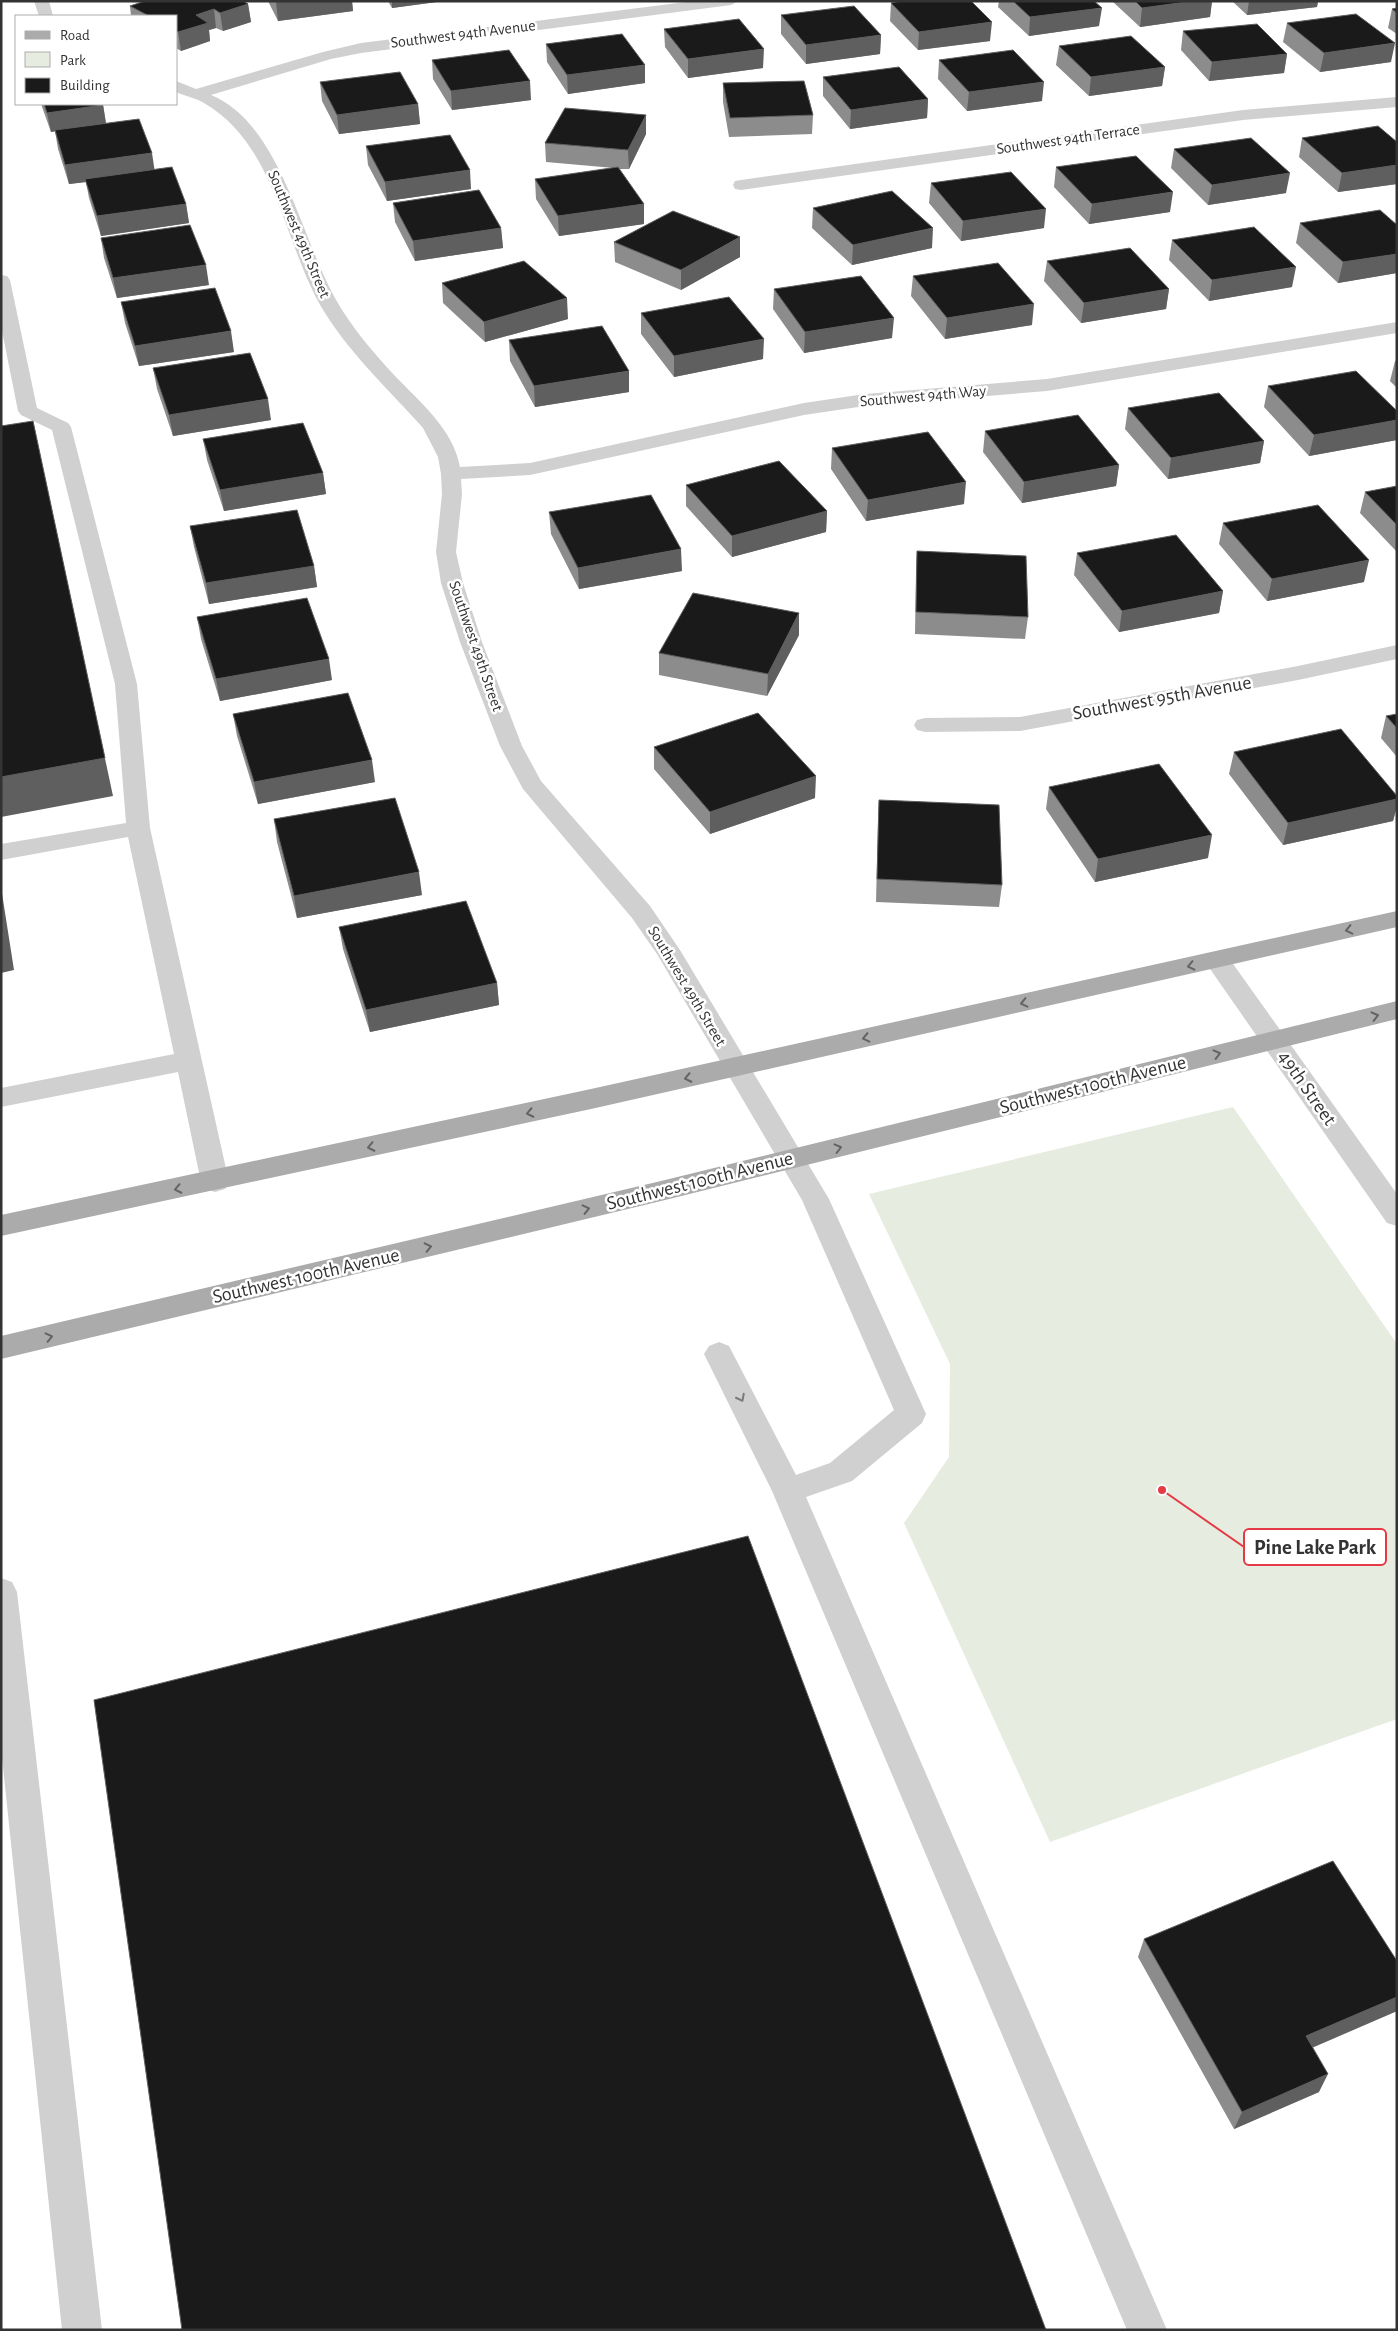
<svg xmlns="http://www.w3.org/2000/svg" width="1398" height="2331" viewBox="0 0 1398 2331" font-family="'Alegreya Sans',sans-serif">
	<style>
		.green { fill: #e6ecdf }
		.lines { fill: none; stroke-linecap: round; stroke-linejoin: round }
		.minor { fill: #d0d0d0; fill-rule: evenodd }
		.major { fill: #ababab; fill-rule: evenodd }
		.wall { fill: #8c8c8c }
		.shaded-wall { fill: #5f5f5f }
		.building { fill: #1a1a1a; stroke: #5f5f5f }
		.oneway { stroke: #636363 }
		.oneway2 { stroke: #7a7a7a }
		.labels { text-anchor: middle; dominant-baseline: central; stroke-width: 5; stroke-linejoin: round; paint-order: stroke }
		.far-street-label { font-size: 16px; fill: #333; stroke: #fff }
		.street-label { font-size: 20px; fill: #333; stroke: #fff }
		.leader { fill: none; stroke: #e63946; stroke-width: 2 }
		.callout-dot { fill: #e63946; stroke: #fff; stroke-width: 2 }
		.callout { fill: #fff; stroke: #e63946; stroke-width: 2 }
		.callout-label { font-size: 21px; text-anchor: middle; font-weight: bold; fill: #333 }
	</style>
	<rect width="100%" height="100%" fill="#fff"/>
	<path class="green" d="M1233 1107 1397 1344V1719L1050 1842 904 1523 949 1457 950 1364 869 1194Z"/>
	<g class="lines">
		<path class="minor" d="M34 1H49L53 16H39Z
			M694 1H738L731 5 361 53 331 59 211 95C280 123 301 238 335 298 351 327 373 352 395 376 421 403 453 429 460 467L530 463 804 403 865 394 1047 379 1397 322V333L1047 391 865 406 804 415 530 475 461 479 462 494 456 552 463 583 482 642 522 746 541 781 650 906 680 950 829 1199 926 1414 922 1423 852 1481 806 1497 1167 2330H1127L772 1491 704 1354 709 1346 719 1342 729 1346 796 1475 830 1463 894 1410 802 1200 657 954 632 918 523 789 500 746 460 642 441 583 436 552 442 494 441 474 438 457 423 428C390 391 352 356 325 313 283 246 278 146 204 103 196 98 185 96 176 92V81L196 89 323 52 361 43Z
			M1397 97V107L1243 120 741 190 735 189 733 185 735 181 741 180 1243 110Z
			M1 275 7 276 10 280 37 408 68 423 71 427 137 684 150 828 229 1182 225 1189 215 1192 205 1189 201 1182 178 1072 1 1107V1088L174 1054 128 837 1 860V844L126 823 115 684 52 430 21 415 18 411 1 326Z
			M1397 645V659L1298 680 1020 731 925 732 917 730 914 725 917 720 925 718 1020 717 1298 666Z
			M1217 952 1226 954 1397 1194V1226L1387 1223 1208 966 1204 960 1208 954Z
			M1 1578 12 1582 17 1592 102 2330H62L1 1748Z"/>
		<path class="major" d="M1397 911V927L591 1109 1 1236V1215L591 1089Z
			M1397 1001V1019L661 1201 1 1359V1336L661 1181Z"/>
	</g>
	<path class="wall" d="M268 1H352L353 11 278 21Z
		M388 1H444L392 8Z
		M999 1H1094L1099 26 1029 36 998 7Z
		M1112 1H1212L1210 17 1140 27Z
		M1232 1H1318L1317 7 1247 15Z
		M246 3 248 4 251 22 223 31 216 28 209 30 210 41 181 51 176 48V16H131L130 6Z
		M891 3 990 41 918 50 890 21Z
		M1397 8V34L1388 28 1392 9Z
		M781 15 881 35 880 54 806 64 781 34Z
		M1287 23 1391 62 1320 72 1283 42Z
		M664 29 763 68 688 78 665 47Z
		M1183 31 1287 54 1284 73 1209 81 1181 50Z
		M546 44 645 83 568 94 547 62Z
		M1059 46 1165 67 1162 86 1089 96 1056 65Z
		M432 60 531 100 452 110 433 79Z
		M939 60 1042 101 967 111 938 79Z
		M823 77 928 99 927 118 850 129 823 96Z
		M320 82 418 104 420 124 339 134 322 101Z
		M723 83 813 115 812 134 729 137 723 102Z
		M41 104H103L106 123 154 169 186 204 189 223 101 236 89 198 86 182 69 184 58 149 55 131 51 132Z
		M646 134 629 169H619L644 224 559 236 536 199 535 179 614 168 546 162 545 143Z
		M1302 138 1397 142V184L1338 192 1299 157Z
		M366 146 471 189 387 201 368 165Z
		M1174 149 1286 193 1208 205 1171 168Z
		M1056 167 1170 212 1089 224 1054 187Z
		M931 183 1044 228 961 241 929 203Z
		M393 203 501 228 503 248 415 261 395 222Z
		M813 208 932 248 852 265 812 228Z
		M1300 223 1397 225V273L1338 283 1296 243Z
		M101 238 209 285 117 298 104 258Z
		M1172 240 1292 287 1209 301 1169 260Z
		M614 242 740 257 681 290 615 262Z
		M1047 261 1169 289 1166 309 1081 323 1044 281Z
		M913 276 1032 325 945 339 911 296Z
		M442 283 568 319 485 342 443 303Z
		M774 289 892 338 804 353 773 309Z
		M121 302 234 352 139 366 125 323Z
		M641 313 763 359 674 377 641 334Z
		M509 340 629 392 535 407 510 361Z
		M1397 360V388L1390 381 1395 361Z
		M153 368 271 420 173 436 157 389Z
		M1268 386 1397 420V440L1309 456 1264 407Z
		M1128 408 1264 441 1260 463 1168 479 1125 429Z
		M985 431 1119 465 1116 486 1022 503 983 452Z
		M203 439 323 473 326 494 224 511 207 460Z
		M832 448 964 504 866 521 831 469Z
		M686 485 827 511 826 532 732 557 686 506Z
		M1397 486V552L1360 513 1365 492Z
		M549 512 682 571 579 589 551 534Z
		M1223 523 1364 582 1267 601 1219 544Z
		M190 526 314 566 317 587 209 604 194 547Z
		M917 551 1028 617 1025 639 915 634 916 573Z
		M1077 553 1223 591 1219 613 1119 632 1074 575Z
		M799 613V635L767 696 659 675V653Z
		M197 617 332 680 220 701 201 639Z
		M233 714 375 782 258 804 237 736Z
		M1397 714V757L1381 738 1386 716Z
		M654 747 815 798 710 834 654 769Z
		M1234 752 1397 796V806L1393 821 1283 845 1229 774Z
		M1049 787 1208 858 1095 882 1046 809Z
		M879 800 1002 885 999 907 876 902 878 822Z
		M274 819 422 895 297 918 277 842Z
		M339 927 497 983 499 1005 370 1032 343 949Z
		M1144 1939 1397 1961V2011L1312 2048 1319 2092 1234 2129 1138 1957Z"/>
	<path class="shaded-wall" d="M230 1H246V4H248L251 22 223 31 220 13Z
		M284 1H352L353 11 278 21 276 2Z
		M392 1H444L392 8Z
		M1194 1H1212L1210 17 1140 27 1142 8Z
		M1249 1H1318L1317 7 1247 15Z
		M1102 8 1099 26 1029 36 1030 17Z
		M214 9 216 28 209 30 210 41 181 51 178 32 196 15Z
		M992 22 990 41 918 50 919 32Z
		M881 35 880 54 806 64V45Z
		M1395 43 1391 62 1320 72 1324 53Z
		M764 49 763 68 688 78V59Z
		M1287 54 1284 73 1209 81 1212 62Z
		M645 65V83L568 94 567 75Z
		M1165 67 1162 86 1089 96 1091 77Z
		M530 81 531 100 452 110 451 91Z
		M1044 82 1042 101 967 111 969 92Z
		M928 99 927 118 850 129 851 110Z
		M418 104 420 124 339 134 337 115Z
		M103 105 106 124 51 132 47 113Z
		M646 115V134L629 169 628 150Z
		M152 153 155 173 85 179 86 182 69 184 65 165Z
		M1397 165V184L1338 192 1342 173Z
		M470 170 471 189 387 201 385 182Z
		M1290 173 1286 193 1208 205 1212 185Z
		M1173 192 1170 212 1089 224 1092 204Z
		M186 204 189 223 101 236 97 216Z
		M644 204V224L559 236 558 216Z
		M1046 209 1044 228 961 241 963 221Z
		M501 228 503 248 415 261 413 241Z
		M933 228 932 248 852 265 853 245Z
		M740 237V257L681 290V270Z
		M1397 254V273L1338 283 1343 262Z
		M206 265 209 285 117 298 113 278Z
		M1296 267 1292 287 1209 301 1212 280Z
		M1169 289 1166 309 1081 323 1084 303Z
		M567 298 568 319 485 342 484 322Z
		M1034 304 1032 325 945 339 947 318Z
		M894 318 892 338 804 353 805 332Z
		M231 331 234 352 139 366 135 346Z
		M764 339 763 359 674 377V356Z
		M629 371V392L535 407 534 386Z
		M268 399 271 420 173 436 169 415Z
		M1397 420V440L1309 456 1314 435Z
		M33 421 113 796 1 817V777Z
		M1264 441 1260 463 1168 479 1171 458Z
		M1119 465 1116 486 1022 503 1024 482Z
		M323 473 326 494 224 511 220 490Z
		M966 482 964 504 866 521 868 500Z
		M827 511 826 532 732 557V536Z
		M681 549 682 571 579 589 578 568Z
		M1369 560 1364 582 1267 601 1272 579Z
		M314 566 317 587 209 604 206 583Z
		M1223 591 1219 613 1119 632 1122 611Z
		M799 613V635L767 696 768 674Z
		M329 659 332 680 220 701 216 679Z
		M372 760 375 782 258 804 254 782Z
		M816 776 815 798 710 834V812Z
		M1397 799V806L1393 821 1283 845 1288 823Z
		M1212 835 1208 858 1095 882 1098 859Z
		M419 872 422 895 297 918 294 896Z
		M1 887 14 970 1 973Z
		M497 983 499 1005 370 1032 366 1010Z
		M1397 1997V2011L1297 2054 1306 2036Z
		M1328 2074 1319 2092 1234 2129 1242 2112Z"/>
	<path class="building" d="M145 1H243L248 4 220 13 214 9 196 15 208 23 178 32 176 31V16H149L130 6Z
		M901 1H971L992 22 919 32 891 3Z
		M1013 1H1094L1102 8 1030 17Z
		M1135 1H1194L1142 8Z
		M854 6 881 35 806 45 781 15Z
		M1397 8V13L1392 9Z
		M1356 14 1395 43 1324 53 1287 23Z
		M739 19 764 49 688 59 664 29Z
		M1257 24 1287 54 1212 62 1183 31Z
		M622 34 645 65 567 75 546 44Z
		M1131 36 1165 67 1091 77 1059 46Z
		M509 50 530 81 451 91 432 60Z
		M1013 50 1044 82 969 92 939 60Z
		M899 67 928 99 851 110 823 77Z
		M400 72 418 104 337 115 320 82Z
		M804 81 813 115 730 118 723 83Z
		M44 104H103V105L47 113Z
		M565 108 646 115 628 150 545 143Z
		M139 119 152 153 65 165 55 130Z
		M1378 126 1397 142V165L1342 173 1302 138Z
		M450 135 470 170 385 182 366 146Z
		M1251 138 1290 173 1212 185 1174 149Z
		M1136 156 1173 192 1092 204 1056 167Z
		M172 167 186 204 97 216 85 179Z
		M618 167 644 204 558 216 535 179Z
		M1011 172 1046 209 963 221 931 183Z
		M479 190 501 228 413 241 393 203Z
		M892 191 933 228 853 245 813 208Z
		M1380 210 1397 225V254L1343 262 1300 223Z
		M673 211 740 237 681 270 614 242Z
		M190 225 206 265 113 278 101 238Z
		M1254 227 1296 267 1212 280 1172 240Z
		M1130 248 1169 289 1084 303 1047 261Z
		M524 261 567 298 484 322 442 283Z
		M998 263 1034 304 947 318 913 276Z
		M861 276 894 318 805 332 774 289Z
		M215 288 231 331 135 346 121 302Z
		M729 297 764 339 674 356 641 313Z
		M602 326 629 371 534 386 509 340Z
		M250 353 268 399 169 415 153 368Z
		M1356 371 1397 411V420L1314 435 1268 386Z
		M1219 393 1264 441 1171 458 1128 408Z
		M1078 415 1119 465 1024 482 985 431Z
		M33 421 105 758 1 777V426Z
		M303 423 323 473 220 490 203 439Z
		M928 432 966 482 868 500 832 448Z
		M779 461 827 511 732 536 686 485Z
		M1397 486V525L1365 492Z
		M651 495 681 549 578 568 549 512Z
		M1318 505 1369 560 1272 579 1223 523Z
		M297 510 314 566 206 583 190 526Z
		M1176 535 1223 591 1122 611 1077 553Z
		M917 551 1026 556 1028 617 916 612Z
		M693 593 799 613 768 674 659 653Z
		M307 598 329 659 216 679 197 617Z
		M348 693 372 760 254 782 233 714Z
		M758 713 816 776 710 812 654 747Z
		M1397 714V728L1386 716Z
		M1341 729 1397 796V799L1288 823 1234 752Z
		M1159 764 1212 835 1098 859 1049 787Z
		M395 798 419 872 294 896 274 819Z
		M879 800 999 805 1002 885 877 879Z
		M466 901 497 983 366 1010 339 927Z
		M1 921 3 932H1Z
		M748 1536 1046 2330H182L94 1700Z
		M1333 1861 1397 1961V1997L1306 2036 1328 2074 1242 2112 1144 1939Z"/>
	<defs><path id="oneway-chevron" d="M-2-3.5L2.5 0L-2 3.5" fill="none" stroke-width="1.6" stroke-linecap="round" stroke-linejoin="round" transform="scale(1.25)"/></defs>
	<g class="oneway">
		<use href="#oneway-chevron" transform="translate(1349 930) rotate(167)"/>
		<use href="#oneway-chevron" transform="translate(1191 966) rotate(167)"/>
		<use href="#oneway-chevron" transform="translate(1024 1003) rotate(167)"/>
		<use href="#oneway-chevron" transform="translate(1375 1016) rotate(-14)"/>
		<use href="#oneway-chevron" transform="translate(866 1038) rotate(167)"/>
		<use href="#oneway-chevron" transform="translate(1217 1054) rotate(-14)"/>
		<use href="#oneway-chevron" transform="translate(688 1078) rotate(168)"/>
		<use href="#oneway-chevron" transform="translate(530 1113) rotate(168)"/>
		<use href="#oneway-chevron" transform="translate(371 1147) rotate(168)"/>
		<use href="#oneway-chevron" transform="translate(838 1148) rotate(-14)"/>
		<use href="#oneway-chevron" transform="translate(178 1189) rotate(168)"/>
		<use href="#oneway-chevron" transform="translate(586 1209) rotate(-13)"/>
		<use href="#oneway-chevron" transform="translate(428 1247) rotate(-13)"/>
		<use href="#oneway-chevron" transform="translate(49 1337) rotate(-13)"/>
	</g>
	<use class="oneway2" href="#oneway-chevron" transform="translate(741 1398) rotate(63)"/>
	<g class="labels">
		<g class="far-street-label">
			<text transform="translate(463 34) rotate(-7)">Southwest 94th Avenue</text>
			<text transform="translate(1068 139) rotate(-8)">Southwest 94th Terrace</text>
			<text transform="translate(299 234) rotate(67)">Southwest 49th Street</text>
			<text transform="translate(923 396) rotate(-5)">Southwest 94th Way</text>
			<text transform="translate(476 646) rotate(71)">Southwest 49th Street</text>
			<text transform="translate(687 986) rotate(59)">Southwest 49th Street</text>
		</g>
		<g class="street-label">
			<text transform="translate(1162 698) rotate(-10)">Southwest 95th Avenue</text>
			<text transform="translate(1093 1085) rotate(-14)">Southwest 100th Avenue</text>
			<text transform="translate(1307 1088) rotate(55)">49th Street</text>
			<text transform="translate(700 1181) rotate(-14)">Southwest 100th Avenue</text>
			<text transform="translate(306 1276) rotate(-13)">Southwest 100th Avenue</text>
		</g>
	</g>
	<path class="leader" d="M1162 1490L1244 1547"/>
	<circle class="callout-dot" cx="1162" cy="1490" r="5"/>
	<rect class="callout" x="1244" y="1529" width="142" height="36" rx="5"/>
	<g class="callout-label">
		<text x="1315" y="1554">Pine Lake Park</text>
	</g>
	<rect width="1398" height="2331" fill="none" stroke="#333333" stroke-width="5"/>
	<rect x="15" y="15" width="162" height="90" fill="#ffffff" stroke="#adadad"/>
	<rect x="25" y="31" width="25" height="8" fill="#ababab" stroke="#adadad"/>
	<text x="60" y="40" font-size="15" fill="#333333">Road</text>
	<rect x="25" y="52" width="25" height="15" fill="#e6ecdf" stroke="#adadad"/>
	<text x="60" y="65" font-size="15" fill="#333333">Park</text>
	<rect x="25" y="78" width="25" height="15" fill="#1a1a1a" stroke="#adadad"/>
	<text x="60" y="90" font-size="15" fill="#333333">Building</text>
</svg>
